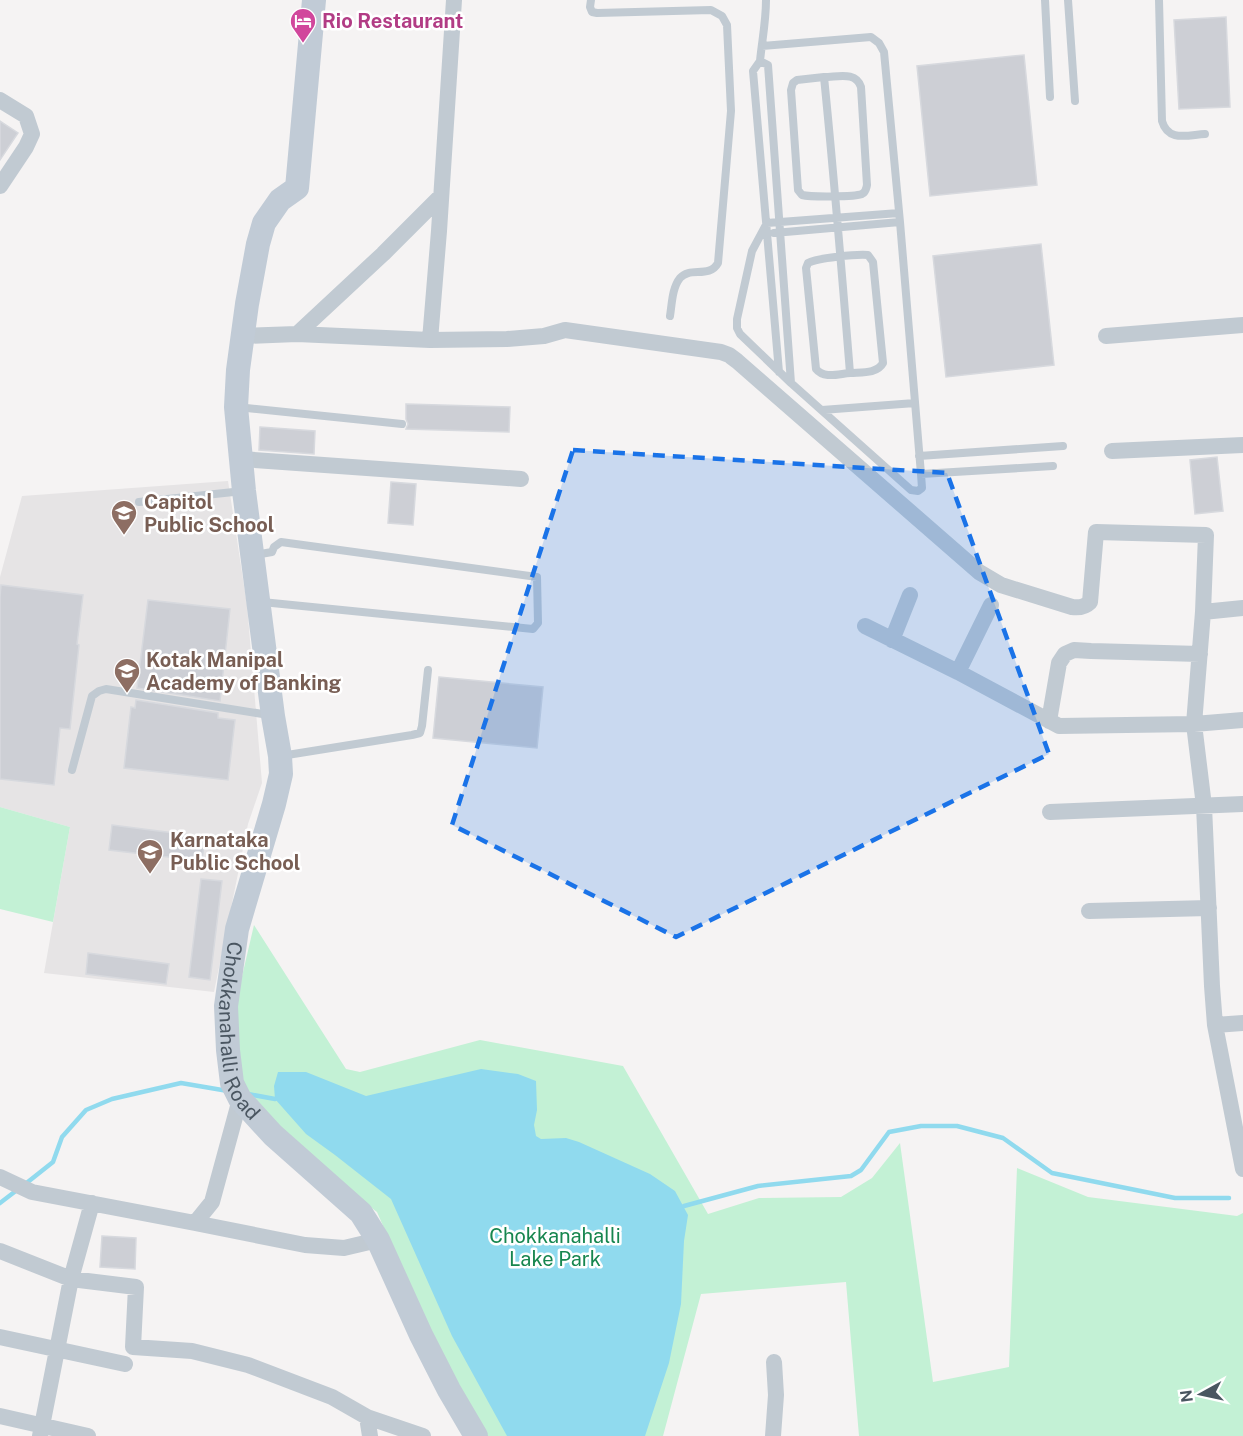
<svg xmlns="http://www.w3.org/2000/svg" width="1243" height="1436" viewBox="0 0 1243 1436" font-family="'Public Sans',sans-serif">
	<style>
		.education { fill: #e6e4e5 }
		.green { fill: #c3f1d5 }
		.water { fill: #90daee }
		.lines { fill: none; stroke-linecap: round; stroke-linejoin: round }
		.stream { stroke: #90daee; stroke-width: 4.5 }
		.building { fill: #cdcfd5; stroke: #d7d9de; stroke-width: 1.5 }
		.lane { stroke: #c1cad2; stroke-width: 8 }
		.street { stroke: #c1cad2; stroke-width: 16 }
		.secondary { stroke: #c1cbd6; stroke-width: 24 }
		.marked { fill: #1a73e8; fill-opacity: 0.2; stroke: #1a73e8; stroke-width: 4.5; stroke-dasharray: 12 8; stroke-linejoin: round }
		.labels { text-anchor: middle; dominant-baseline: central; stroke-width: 5; stroke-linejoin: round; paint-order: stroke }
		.hotel-label { font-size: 20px; font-weight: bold; fill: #b23c85; stroke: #fff; text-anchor: start }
		.education-label { font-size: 20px; font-weight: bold; fill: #785e54; stroke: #fff; text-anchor: start }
		.street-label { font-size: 20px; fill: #4a5661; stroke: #fff }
		.park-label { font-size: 20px; fill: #17864f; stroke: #fff }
	</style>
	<rect width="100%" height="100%" fill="#f5f3f3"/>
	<path class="education" d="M228 481 247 605 262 783 248 824 214 992 44 973 70 827 0 807V577L22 496Z"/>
	<path class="green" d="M0 807 70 827 53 922 0 909Z
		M254 925 346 1069 360 1072 480 1040 623 1066 708 1214 759 1198 841 1197 872 1178 900 1143 933 1382 1009 1367 1017 1168 1088 1197 1237 1216 1243 1213V1436H859L846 1282 701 1294 663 1436H484L451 1381 377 1212 306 1158 251 1103 236 1067V1002Z"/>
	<path class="water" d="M481 1069 518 1074 536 1081 537 1110 534 1125 536 1136 541 1139 566 1138 579 1142 650 1174 675 1191 688 1215 684 1241 681 1304 669 1363 645 1436H507L452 1336 391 1199 335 1155 306 1134 275 1099 274 1086 278 1072H306L366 1096Z"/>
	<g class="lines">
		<path class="stream" d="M248 1094 275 1099
			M24 1185 53 1162 62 1137 86 1110 112 1099 181 1083 228 1091
			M0 1203 17 1190
			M684 1206 758 1186 851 1176 861 1170 889 1132 921 1126H957L1003 1138 1052 1173 1175 1198H1229"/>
	</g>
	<path class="building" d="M1226 17 1230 107 1179 109 1174 20Z
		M1024 55 1037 185 930 196 917 66Z
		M0 121 18 133 0 160Z
		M1041 244 1054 365 946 377 933 256Z
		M406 404 510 407 509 432 406 429 408 424 406 419Z
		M260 427 315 431 314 454 259 450Z
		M1217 457 1223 511 1195 514 1190 460Z
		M391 482 416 484 413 525 388 523Z
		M1 585 83 595 77 644 79 645 70 729 60 728 54 785 0 779V597Z
		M148 600 230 609 220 701 137 688Z
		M439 677 543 687 537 748 433 738Z
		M136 700 218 713V718L235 720 228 780 124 768 131 707 135 708Z
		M112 825 205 837 202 861 109 850Z
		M201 879 222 881 210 980 189 977Z
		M88 953 169 964 166 984 86 974Z
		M102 1236 136 1238 135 1269 100 1267Z"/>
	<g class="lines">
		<path class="lane" d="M591 0 590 7 592 12 597 13 711 10 722 16 727 25 731 111 718 263C709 279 690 266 680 278 672 288 672 304 670 316
			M1045 0 1050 97
			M1068 0 1075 101
			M1159 0 1162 121C1168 142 1187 135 1205 134
			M762 46 871 37 879 43 884 52 900 222 921 474 922 488 918 491 911 490 791 383 768 65 760 61C762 41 766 21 766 0
			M760 61 753 71 779 372
			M824 77 797 80 793 83 791 90 798 190 802 195C810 197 855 197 862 194 866 192 866 189 867 185L861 87C856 71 838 77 824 77 834 176 842 274 850 373 861 372 877 374 883 363L873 262 868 255C857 254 817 258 808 263L806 268 816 369C824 379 838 374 850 373
			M774 233 900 222
			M791 383 740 334 737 328V319L752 251 767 223 899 213
			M237 407 402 424
			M822 410 915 403
			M919 456 1063 446
			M921 474 1053 466
			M139 502 243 491
			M255 555 272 552 274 547 281 542 537 577 538 623 533 629 262 602
			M281 756 412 735 420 733 422 726 428 670
			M72 770 92 696 99 691 106 689 269 715"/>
		<path class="street" d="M0 100 26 116 32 134 26 147 0 186
			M297 334 383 254 441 196
			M244 336 297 334 430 340 507 339 544 336 565 330 721 352 729 355 737 361 979 572 1001 585 1072 607C1080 608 1085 607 1090 602L1096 532 1206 535 1203 612 1243 608
			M1106 336 1243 325
			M430 340 439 231 454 0
			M1112 451 1243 445
			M241 459 521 479
			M1203 612 1194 724 1204 806 1212 986 1215 1025 1243 1023
			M865 626 958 672 1059 726 1194 724 1243 720
			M892 640 910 595
			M958 672 991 605
			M1049 721 1059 663 1065 654 1074 650 1091 651 1200 654
			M1050 812 1243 804
			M1089 911 1209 908
			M1215 1025 1243 1169
			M0 1177 32 1192 195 1223 212 1202 240 1099
			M195 1223 305 1245 344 1248 378 1240
			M0 1251 71 1279 136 1287 133 1347 192 1351 248 1365 332 1397 367 1417 423 1436
			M0 1337 125 1364
			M0 1416 88 1436
			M367 1417 370 1436
			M40 1436 71 1279 92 1203
			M773 1436 776 1395 774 1362"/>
		<path class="secondary" id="s1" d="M314 0 297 188 280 200 264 223 258 244 247 304 238 370 236 407 244 491 273 716 280 756 281 774 274 804 237 929 226 1006 228 1050 232 1083 240 1099 273 1135 361 1213 378 1240 421 1335 449 1390 476 1436"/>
	</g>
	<path class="marked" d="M573 450 947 473 1049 754 676 937 452 825Z"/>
	<defs>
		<g id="hotel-pin" transform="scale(1.35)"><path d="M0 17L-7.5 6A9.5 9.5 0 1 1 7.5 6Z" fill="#d1479c" stroke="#fff"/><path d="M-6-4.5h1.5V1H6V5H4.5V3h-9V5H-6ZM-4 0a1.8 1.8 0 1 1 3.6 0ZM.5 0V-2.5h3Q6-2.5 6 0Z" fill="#fff"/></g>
		<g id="school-pin" transform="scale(1.35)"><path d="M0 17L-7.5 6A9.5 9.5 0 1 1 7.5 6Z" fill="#8d6e63" stroke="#fff"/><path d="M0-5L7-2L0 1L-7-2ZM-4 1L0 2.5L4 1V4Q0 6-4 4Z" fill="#fff"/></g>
		<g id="university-pin" transform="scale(1.35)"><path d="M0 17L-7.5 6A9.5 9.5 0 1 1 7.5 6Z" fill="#8d6e63" stroke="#fff"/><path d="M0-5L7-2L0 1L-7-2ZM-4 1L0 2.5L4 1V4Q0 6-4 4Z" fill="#fff"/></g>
	</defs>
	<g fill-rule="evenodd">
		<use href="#hotel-pin" x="303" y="21"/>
		<use href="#school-pin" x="124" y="513"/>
		<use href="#university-pin" x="127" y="671"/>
		<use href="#school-pin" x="150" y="852"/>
	</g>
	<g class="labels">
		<g class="hotel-label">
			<text x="322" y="21">Rio Restaurant</text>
		</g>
		<g class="education-label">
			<text x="144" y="502">Capitol<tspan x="144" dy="23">Public School</tspan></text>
			<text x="146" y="660">Kotak Manipal<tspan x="146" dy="23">Academy of Banking</tspan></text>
			<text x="170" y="840">Karnataka<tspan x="170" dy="23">Public School</tspan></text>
		</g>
		<g class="street-label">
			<text stroke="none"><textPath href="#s1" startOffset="1060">Chokkanahalli Road</textPath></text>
		</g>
		<g class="park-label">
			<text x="555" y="1236">Chokkanahalli<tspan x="555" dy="23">Lake Park</tspan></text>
		</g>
	</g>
	<g transform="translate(1201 1394) rotate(262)" stroke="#ffffff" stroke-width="4.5" paint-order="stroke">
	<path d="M0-4.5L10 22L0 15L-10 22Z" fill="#4a5661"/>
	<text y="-9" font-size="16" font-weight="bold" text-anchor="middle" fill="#4a5661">N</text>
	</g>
</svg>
